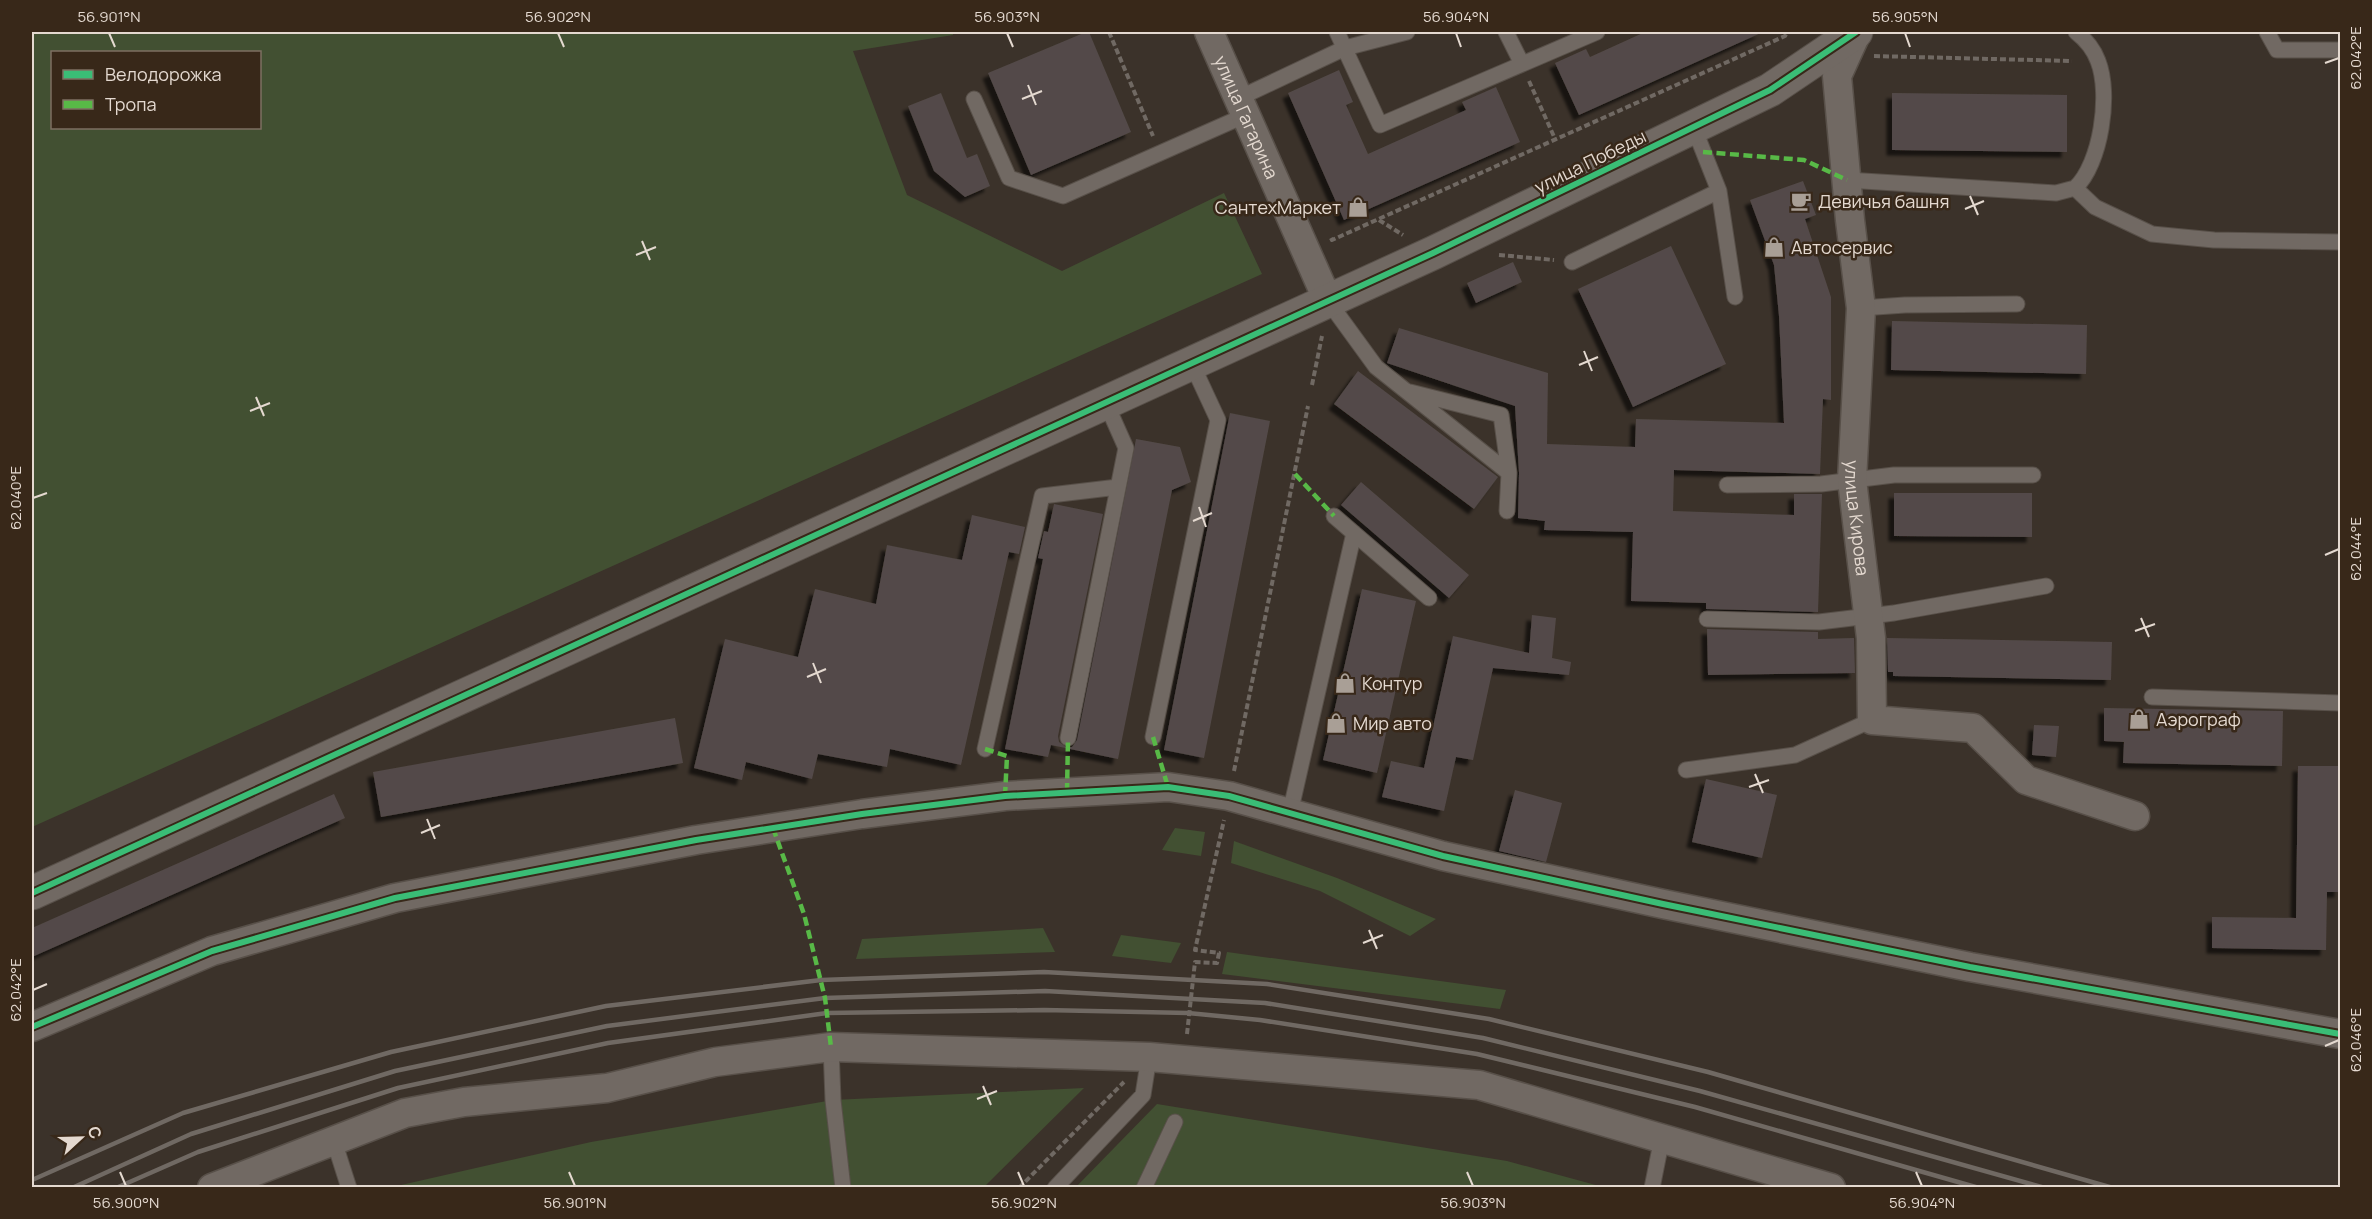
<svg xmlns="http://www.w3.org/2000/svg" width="2372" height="1219" viewBox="0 0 2372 1219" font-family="Manrope,sans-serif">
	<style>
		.green { fill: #425032; fill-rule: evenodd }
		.building { fill: #534a48; filter: url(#shadow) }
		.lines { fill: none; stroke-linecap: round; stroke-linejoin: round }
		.service-casing { stroke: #585049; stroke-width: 17 }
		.minor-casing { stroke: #585049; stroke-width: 31 }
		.tertiary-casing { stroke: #585049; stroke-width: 35 }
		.path { stroke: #706963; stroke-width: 4; stroke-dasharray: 6 3; stroke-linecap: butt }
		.service { stroke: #716963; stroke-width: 15 }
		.minor { stroke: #716963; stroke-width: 28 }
		.tertiary { stroke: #716963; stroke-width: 33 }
		.rail { stroke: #706963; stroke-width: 4.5 }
		.quiet { stroke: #58b947; stroke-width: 4.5; stroke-dasharray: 9 4.5; stroke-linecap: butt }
		.cycleway-casing { stroke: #382819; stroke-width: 10 }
		.cycleway { stroke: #3abd76; stroke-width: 6 }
		.ticks { fill: none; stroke: #e4d9d0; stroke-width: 2 }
		.labels { text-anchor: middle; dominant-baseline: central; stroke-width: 5; stroke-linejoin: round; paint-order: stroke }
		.street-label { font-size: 18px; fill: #e4d9d0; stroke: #382819 }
		.poi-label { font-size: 18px; fill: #e4d9d0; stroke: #382819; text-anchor: start }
		.neatline { fill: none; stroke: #e4d9d0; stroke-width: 2 }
		.ticks-label { font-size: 15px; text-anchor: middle; fill: #e4d9d0 }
	</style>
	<defs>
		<filter id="shadow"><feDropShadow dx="-5.5" dy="5.5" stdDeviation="1.5" flood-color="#0009"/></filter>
	</defs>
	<rect width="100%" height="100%" fill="#3b322a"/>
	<path class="green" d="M32 32H953V35L853 51 907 195 1062 271 1224 193 1262 274 32 827ZM260 52V128H52V52Z
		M1175 828 1205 832 1201 856 1162 850Z
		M1234 841 1337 878 1436 919 1410 936 1320 891 1231 863Z
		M1043 928 1055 952 856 959 862 939Z
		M1121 935 1181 943 1171 963 1112 956Z
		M1227 952 1506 990 1500 1009 1222 974Z
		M1084 1088 984 1187 388 1188 591 1142 833 1100Z
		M1157 1104 1507 1161 1603 1187 1075 1188Z"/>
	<path class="building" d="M1086 32H1089L1131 132 1031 175 988 73Z
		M1645 32H1763L1579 115 1555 63 1586 49 1590 57Z
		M1339 70 1353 102 1346 105 1368 154 1466 110 1462 102 1496 87 1520 142 1344 220 1288 93Z
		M941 93 967 158 977 154 990 186 965 197 934 171 908 106Z
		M1892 93 2067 95V152L1892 150Z
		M1803 181 1816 215 1805 219 1831 297V400L1823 399 1820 474 1674 470 1673 511 1794 515V494H1822L1818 612 1706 609V603L1631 601 1633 532 1544 530 1545 521 1518 518 1519 473 1515 406 1387 363 1399 328 1548 373 1547 444 1635 447 1636 419 1784 423 1779 316 1774 265 1750 200Z
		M1671 246 1726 364 1633 407 1578 289Z
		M1513 262 1522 282 1476 303 1467 283Z
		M1892 321 2087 325 2086 374 1891 370Z
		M1358 371 1498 477 1474 509 1334 404Z
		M1230 413 1270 421 1204 758 1164 750Z
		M1136 439 1180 447 1191 482 1172 490 1118 759 1051 745 1048 757 1005 749 1043 559 1038 558 1044 531 1048 532 1054 504 1103 514 1058 736 1059 742 1066 747H1072L1077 740Z
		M1361 482 1469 575 1449 598 1341 505Z
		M1894 493H2032V537L1894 536Z
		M972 515 1025 527 1019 554 1009 552 961 765 890 749 887 767 818 754 812 779 746 762 742 780 694 768 725 639 798 657 815 589 876 604 887 545 962 560Z
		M1362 589 1416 601 1377 773 1323 760Z
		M1532 615 1556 618 1552 658 1571 662 1569 675 1493 668 1473 760 1456 757 1444 811 1382 797 1391 761 1424 768 1453 636 1529 653Z
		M1707 629 1818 632V639L1854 638 1855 673 1708 675Z
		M1887 638 2112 642 2111 680 1893 676V672H1888Z
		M2104 708 2283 711 2282 766 2123 763 2124 742 2104 741Z
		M675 718 683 763 381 817 373 772Z
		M2034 725 2059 726 2056 757 2032 755Z
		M2298 766H2340V892H2327L2326 950 2212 948V917L2296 918Z
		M1706 779 1777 795 1762 858 1692 842Z
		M1515 790 1562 803 1546 862 1499 851Z
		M334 794 345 818 32 957V928Z"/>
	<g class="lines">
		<g class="service-casing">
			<path id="service" d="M1337 32 1380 125 1597 32
				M1506 32 1522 64
				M2267 32 2277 50H2340
				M1239 98 1345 48 1407 32
				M974 99 1009 178 1063 196 1246 115
				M1694 128 1719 191 1735 297
				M1847 180 2056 193 2075 188 2095 207 2152 234 2214 240 2340 242
				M2075 188C2101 164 2111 94 2098 61 2094 50 2085 39 2076 32
				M1572 262 1719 191
				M1328 301 1376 367 1509 473
				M1861 308 1905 305 2017 304
				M1410 392 1501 415 1509 473 1507 511
				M1727 485 1821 484 1894 475H2033
				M1334 516 1429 598
				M1707 619 1819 622 1894 613 2046 586
				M2152 697 2340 703
				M1153 737 1218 420 1192 364
				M1068 738 1126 448 1106 403
				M985 749 1042 496 1118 487
				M1686 770 1795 755 1872 720
				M1290 813 1354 533
				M831 1047 833 1100 843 1188
				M334 1141 349 1188
				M1055 1188 1143 1095 1149 1057
				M1144 1188 1175 1122
				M1652 1188 1662 1138"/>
		</g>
		<g class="minor-casing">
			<g id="minor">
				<path id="s1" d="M1209 32 1328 301"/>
				<path id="s2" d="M1857 32 1837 76 1850 220 1861 308 1852 480 1871 638 1872 720 1973 728 2026 780 2135 816"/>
				<path d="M32 1027 212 951 395 898 696 840 862 814 1005 796 1168 787 1229 796 1443 856 1663 904 1970 967 2340 1034"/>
				<path d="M212 1188 405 1113 464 1102 607 1088 715 1062 831 1047 1149 1057 1479 1085 1831 1188"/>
			</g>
		</g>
		<g class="tertiary-casing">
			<path id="tertiary" d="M32 893 1433 253 1770 90 1856 32"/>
		</g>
		<path class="path" d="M1109 32 1153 136
			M1874 56 2072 61
			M1529 81 1556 141
			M1379 220 1403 235
			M1331 238 1332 240 1785 36 1787 32
			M1499 255 1554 260
			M1312 385 1322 336
			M1234 771 1308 406
			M1187 1034 1195 962 1217 963 1219 953 1195 950 1224 820
			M1019 1188 1124 1082"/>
		<use href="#service" class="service"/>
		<use href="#minor" class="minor"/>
		<use href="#tertiary" class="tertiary"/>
		<path class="rail" d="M32 1180 183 1113 391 1052 606 1006 821 980 1044 972 1267 984 1489 1019 1708 1072 2113 1188
			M72 1188 191 1134 395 1071 607 1026 825 998 1045 991 1265 1003 1483 1038 1700 1091 2045 1188
			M116 1188 198 1152 398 1088 608 1043 827 1013 1044 1010 1188 1013 1260 1020 1477 1054 1695 1107 1979 1188"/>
		<path class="quiet" d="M1703 152 1804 160 1847 180
			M1295 474 1334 516
			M1153 737 1168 787
			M985 749 1007 756 1005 796
			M1067 792 1068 738
			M773 828 804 914 825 998 831 1047"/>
		<g class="cycleway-casing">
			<path id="cycleway" d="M32 893 1433 253 1770 90 1856 32
				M32 1027 212 951 395 898 696 840 862 814 1005 796 1168 787 1229 796 1443 856 1663 904 1970 967 2340 1034"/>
		</g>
		<use href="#cycleway" class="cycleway"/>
	</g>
	<path class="ticks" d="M109 33 115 47M558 33 564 47M1007 33 1013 47M1456 33 1461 47M1905 33 1910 47M2325 63 2339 58M1028 85 1036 105M1022 99 1042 91M1970 196 1978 215M1965 209 1984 201M642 241 650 260M636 255 656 247M1584 351 1592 371M1579 365 1598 357M256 397 264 416M250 411 270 403M33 498 47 493M1199 507 1206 527M1193 521 1212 513M2325 555 2339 549M2141 618 2149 637M2135 631 2155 624M813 663 821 683M807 677 826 669M1755 774 1763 793M1749 787 1769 780M427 819 435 839M421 833 440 825M1369 930 1377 949M1363 943 1383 935M33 990 47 984M2325 1046 2339 1040M983 1086 991 1105M977 1099 997 1091M120 1172 126 1186M569 1172 575 1186M1018 1172 1024 1186M1467 1172 1473 1186M1916 1172 1922 1186"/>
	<defs>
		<g id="cafe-bare" transform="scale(1.62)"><path d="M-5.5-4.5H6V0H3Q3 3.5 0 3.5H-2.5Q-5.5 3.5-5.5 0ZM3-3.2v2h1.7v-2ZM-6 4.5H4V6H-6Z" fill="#a99f96" stroke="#382819" stroke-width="2.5" paint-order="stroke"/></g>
		<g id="shop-bare" transform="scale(1.62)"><path d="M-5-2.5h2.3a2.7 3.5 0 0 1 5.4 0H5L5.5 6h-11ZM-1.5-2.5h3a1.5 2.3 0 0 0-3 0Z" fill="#a99f96" stroke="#382819" stroke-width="2.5" paint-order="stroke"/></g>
	</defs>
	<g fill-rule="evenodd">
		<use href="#cafe-bare" x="1801" y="201"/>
		<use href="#shop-bare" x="1358" y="207"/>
		<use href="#shop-bare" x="1774" y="247"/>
		<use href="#shop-bare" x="1345" y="683"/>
		<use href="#shop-bare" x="2139" y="719"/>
		<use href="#shop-bare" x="1336" y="723"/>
	</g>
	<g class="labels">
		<g class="street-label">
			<text stroke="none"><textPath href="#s1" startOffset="93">улица Гагарина</textPath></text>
			<text transform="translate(1590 161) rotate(-26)">улица Победы</text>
			<text stroke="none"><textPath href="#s2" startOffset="492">улица Кирова</textPath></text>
		</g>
		<g class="poi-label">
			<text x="1818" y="201">Девичья башня</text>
			<text x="1341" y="207" text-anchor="end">СантехМаркет</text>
			<text x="1791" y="247">Автосервис</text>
			<text x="1362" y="683">Контур</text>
			<text x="2156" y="719">Аэрограф</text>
			<text x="1353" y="723">Мир авто</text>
		</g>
	</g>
	<rect width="2372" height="1219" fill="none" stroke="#382819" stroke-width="66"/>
	<rect x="51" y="51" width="210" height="78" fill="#382819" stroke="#7d6f62" stroke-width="1.5"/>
	<rect x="63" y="70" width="30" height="9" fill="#3abd76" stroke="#7d6f62" stroke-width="1.5"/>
	<text x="105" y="81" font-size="18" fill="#e4d9d0">Велодорожка</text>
	<rect x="63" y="100" width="30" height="9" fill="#58b947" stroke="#7d6f62" stroke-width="1.5"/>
	<text x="105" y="111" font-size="18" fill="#e4d9d0">Тропа</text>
	<g transform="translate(81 1138) rotate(68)" stroke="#382819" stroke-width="4.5" paint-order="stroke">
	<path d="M0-4.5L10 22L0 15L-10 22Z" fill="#e4d9d0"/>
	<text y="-9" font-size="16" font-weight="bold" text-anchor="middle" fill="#e4d9d0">С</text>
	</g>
	<rect x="33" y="33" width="2306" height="1153" class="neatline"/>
	<g class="ticks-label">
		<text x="109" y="22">56.901°N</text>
		<text x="558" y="22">56.902°N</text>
		<text x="1007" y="22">56.903°N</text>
		<text x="1456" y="22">56.904°N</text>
		<text x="1905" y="22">56.905°N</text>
		<text transform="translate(2356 58) rotate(-90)" y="5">62.042°E</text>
		<text transform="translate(16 498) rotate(-90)" y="5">62.040°E</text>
		<text transform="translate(2356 549) rotate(-90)" y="5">62.044°E</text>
		<text transform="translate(16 990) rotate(-90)" y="5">62.042°E</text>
		<text transform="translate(2356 1040) rotate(-90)" y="5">62.046°E</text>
		<text x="126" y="1208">56.900°N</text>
		<text x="575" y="1208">56.901°N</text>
		<text x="1024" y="1208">56.902°N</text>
		<text x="1473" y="1208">56.903°N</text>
		<text x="1922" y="1208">56.904°N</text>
	</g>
</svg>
